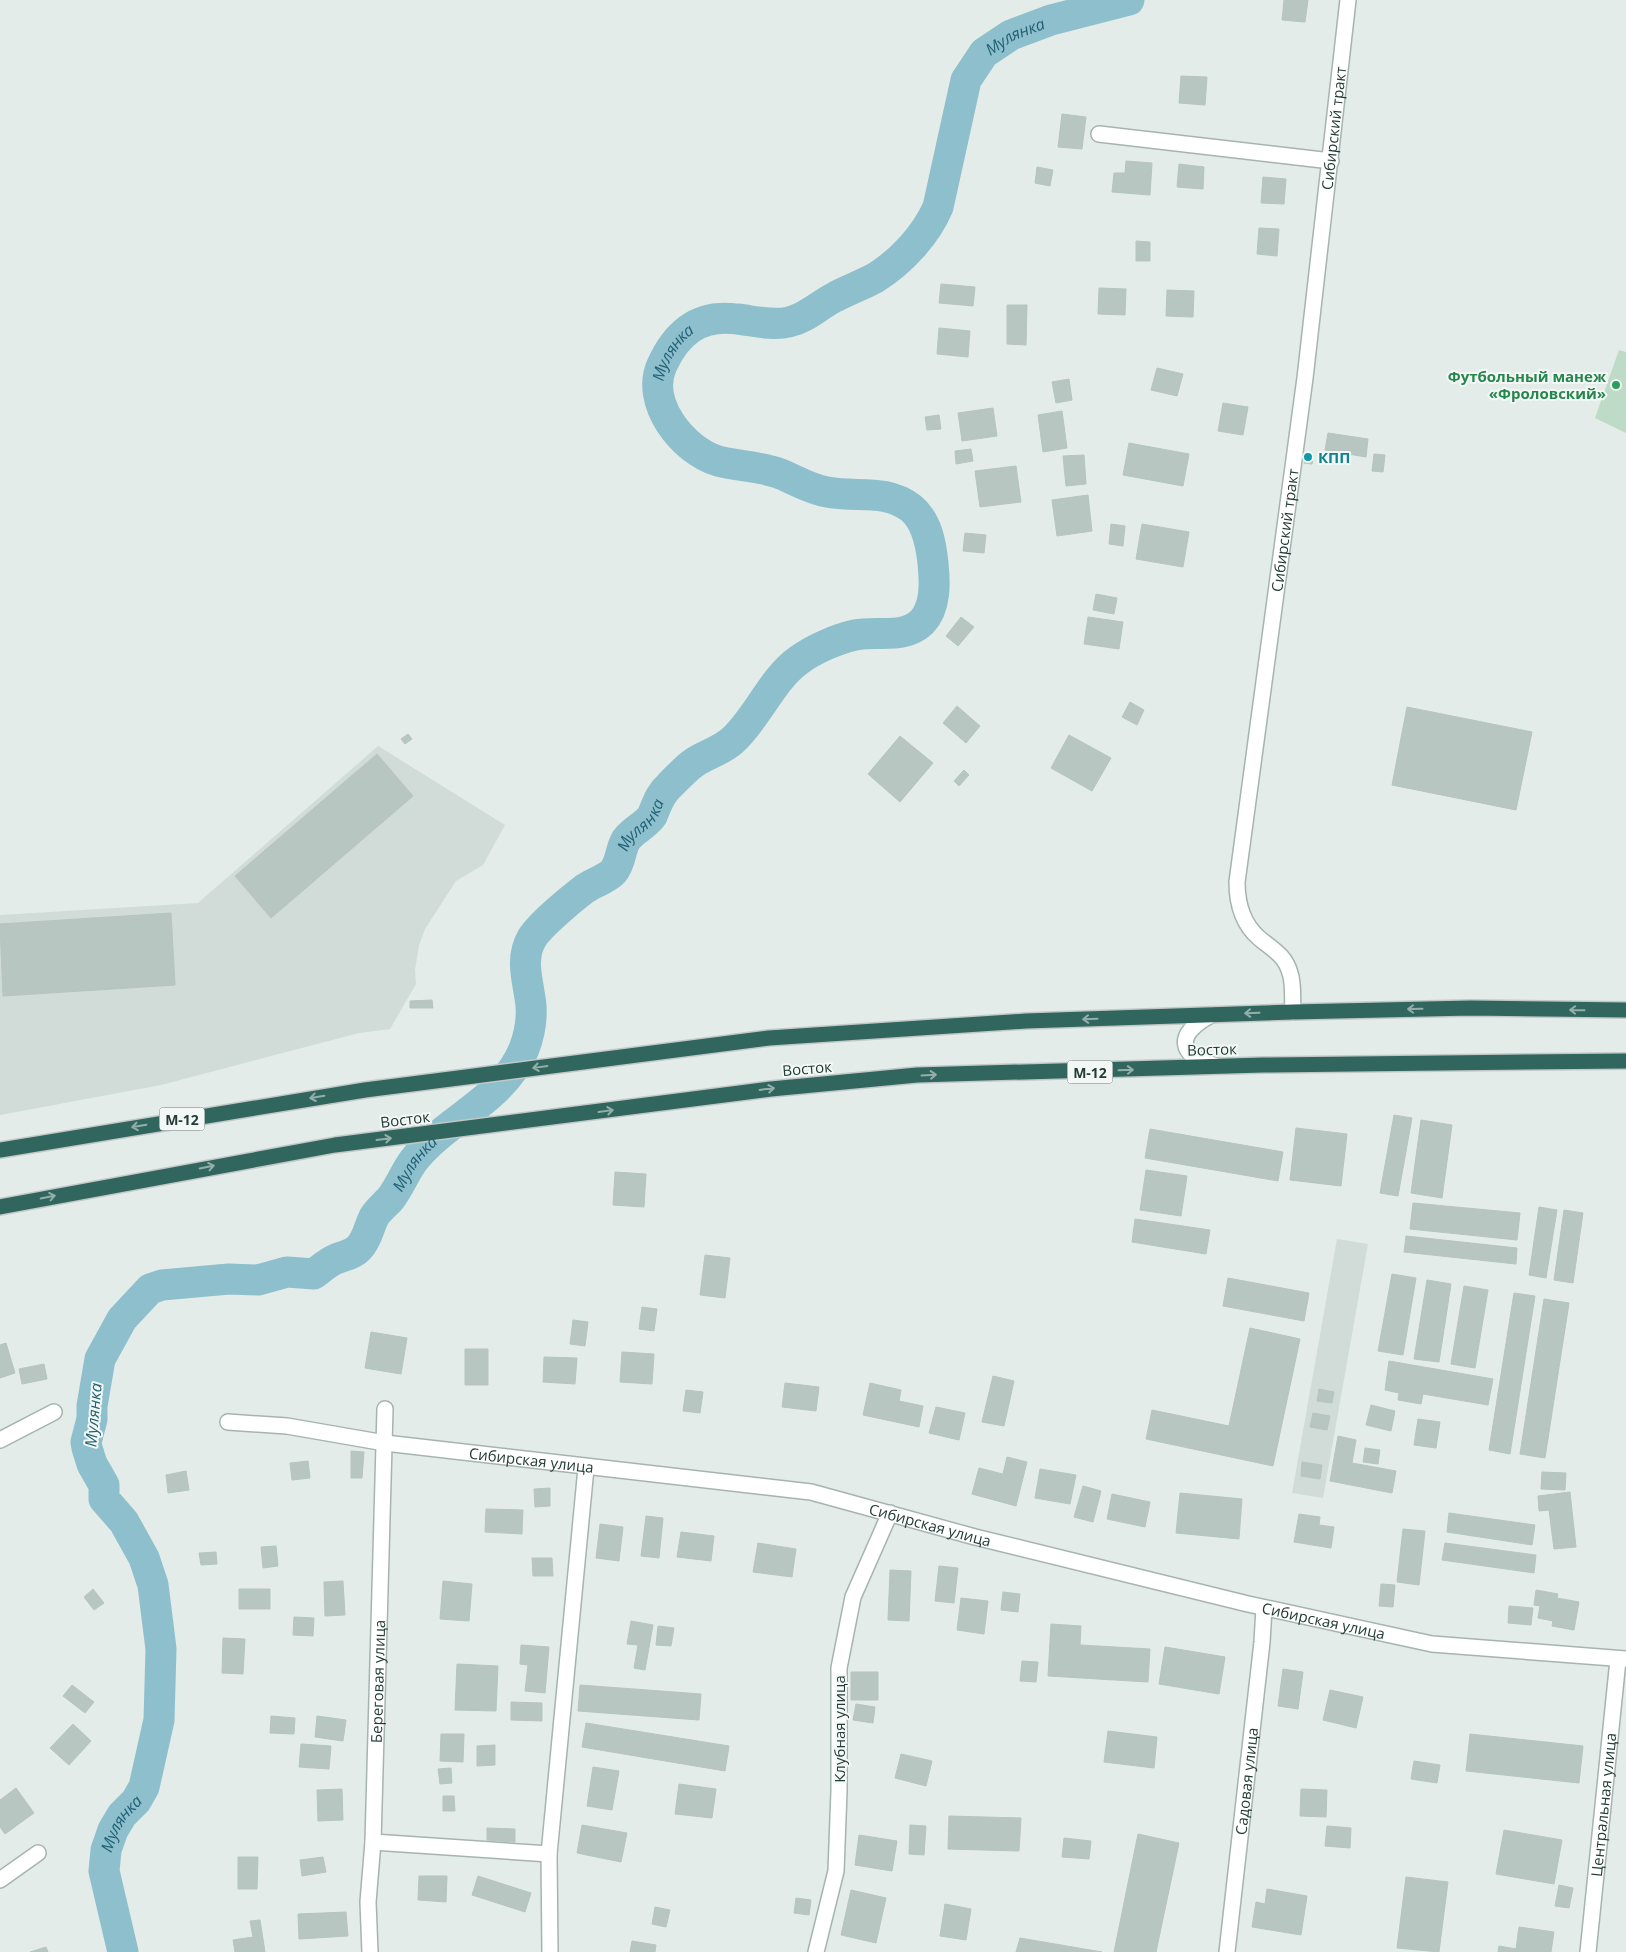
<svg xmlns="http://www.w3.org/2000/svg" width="1626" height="1952" viewBox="0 0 1626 1952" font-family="'Open Sans',sans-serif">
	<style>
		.built { fill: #d1dbd7 }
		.green { fill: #bddbc7 }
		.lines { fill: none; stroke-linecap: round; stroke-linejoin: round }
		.river { stroke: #8ebfcd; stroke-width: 31 }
		.building { fill: #b8c6c1; stroke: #b6c5bf }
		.street-casing { stroke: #a6b4af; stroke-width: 18 }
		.secondary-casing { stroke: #a2b7b1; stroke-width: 18 }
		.highway-casing { stroke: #c2c8c7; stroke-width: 18 }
		.street { stroke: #fff; stroke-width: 15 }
		.secondary { stroke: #fff; stroke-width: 15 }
		.highway { stroke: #31665e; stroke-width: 15 }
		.oneway { stroke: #92afaa }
		.leisure-dot { fill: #2e9e5b; stroke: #f3f8f6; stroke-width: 2 }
		.culture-dot { fill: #0f9aa8; stroke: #f3f8f6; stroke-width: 2 }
		.labels { text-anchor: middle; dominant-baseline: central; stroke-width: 4; stroke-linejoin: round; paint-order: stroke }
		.shield { fill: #f3f8f6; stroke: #627470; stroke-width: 1 }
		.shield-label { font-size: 14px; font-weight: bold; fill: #243c37 }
		.street-label { font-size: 15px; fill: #243c37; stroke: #f3f8f6 }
		.leisure-label { font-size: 15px; font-weight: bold; fill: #27864d; stroke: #f3f8f6; text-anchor: end }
		.culture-label { font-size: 15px; font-weight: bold; fill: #0d838f; stroke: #f3f8f6; text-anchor: start }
		.water-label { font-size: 16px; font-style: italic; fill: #226174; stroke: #f3f8f6 }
	</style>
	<rect width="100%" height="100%" fill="#e3ece8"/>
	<path class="built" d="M378 746 505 825 483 865 456 881 425 929 419 945 415 970 416 984 390 1029 359 1033 161 1085 0 1115V915L198 903Z
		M1337 1239 1368 1244 1323 1498 1292 1493Z"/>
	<path class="green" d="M1619 350 1626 352V433L1595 418Z"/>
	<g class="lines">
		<path class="river" id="s1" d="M123 1952 104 1871 106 1850 113 1830 122 1815 136 1801 144 1787 159 1720 161 1649 153 1585 144 1558 124 1522 104 1499V1485L92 1464 87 1448 86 1442 92 1419V1406L100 1359 122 1319 150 1289 162 1285 229 1279 258 1280 287 1272 314 1274C321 1269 328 1262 336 1259 345 1255 351 1256 359 1248 368 1238 368 1229 374 1217 378 1210 386 1204 391 1198 400 1186 405 1172 414 1160 446 1119 503 1101 524 1049 529 1036 532 1021 531 1006 529 983 519 960 532 938 540 925 570 900 583 890 592 883 605 880 613 872 621 863 620 850 626 840 633 830 646 825 652 816 657 805 659 795 669 786 676 779 686 768 695 762 707 754 721 751 733 740 758 717 772 679 799 660 814 649 837 639 855 635 878 630 903 640 922 622 936 607 935 583 933 563 931 544 927 521 911 508 885 488 856 498 827 492 809 489 794 479 778 473 758 466 737 466 718 461 682 450 645 402 662 365 677 332 700 314 737 319 755 321 772 326 789 322 807 318 819 305 835 297 848 290 862 285 875 278 901 262 926 235 938 207L966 80 984 53 1011 35 1051 20 1129 0"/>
	</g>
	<path class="building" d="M1284 0H1308L1305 22 1282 20Z
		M1181 76 1207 77 1205 105 1179 103Z
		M1062 114 1086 117 1082 149 1058 147Z
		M1126 161 1152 163 1150 195 1112 192 1114 173H1125Z
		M1179 164 1204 167 1203 189 1177 187Z
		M1037 167 1053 170 1050 186 1035 183Z
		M1263 177 1286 179 1284 204 1261 203Z
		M1259 228 1279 229 1277 256 1257 254Z
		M1136 241 1150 242V261H1136Z
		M941 284 975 287 973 306 939 303Z
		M1099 288 1126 289 1125 315 1098 314Z
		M1167 290 1194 291 1193 317 1166 316Z
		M1007 305H1027L1026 345 1007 344Z
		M939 328 970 331 968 357 937 354Z
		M1157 368 1183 374 1177 396 1151 390Z
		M1069 379 1072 400 1056 403 1052 382Z
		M1223 403 1248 407 1243 435 1218 431Z
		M993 408 997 436 962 441 958 413Z
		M1062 411 1067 448 1043 452 1038 415Z
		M939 415 941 429 927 430 925 417Z
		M1328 433 1368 439 1366 457 1325 450Z
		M1129 443 1189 454 1183 486 1123 475Z
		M971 449 973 461 956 464 955 451Z
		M1306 453 1311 454 1310 460 1313 461 1312 464 1304 463Z
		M1374 454 1385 455 1383 472 1372 471Z
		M1084 455 1086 484 1066 486 1063 456Z
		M1016 466 1021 502 980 507 975 471Z
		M1088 495 1092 531 1057 536 1052 500Z
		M1111 524 1125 526 1123 546 1109 544Z
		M1142 524 1189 532 1183 567 1136 559Z
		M965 533 986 535 984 553 963 551Z
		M1096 594 1117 598 1114 614 1093 610Z
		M961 617 974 627 958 646 946 636Z
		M1088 617 1123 622 1119 649 1084 644Z
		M1130 702 1144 710 1137 725 1122 717Z
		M957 706 980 726 966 743 943 723Z
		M1407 707 1532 732 1516 810 1392 785Z
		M408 734 412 739 405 744 401 739Z
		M1069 735 1111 758 1092 791 1051 768Z
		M900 736 933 763 900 802 868 774Z
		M377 754 413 796 271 918 235 876Z
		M964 770 969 775 959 786 954 781Z
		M171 913 175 985 3 996 0 924Z
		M432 1000 433 1008H410V1001Z
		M1394 1115 1412 1118 1398 1196 1380 1193Z
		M1421 1120 1452 1125 1442 1198 1411 1193Z
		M1296 1128 1347 1134 1341 1186 1290 1180Z
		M1150 1129 1283 1152 1278 1181 1145 1158Z
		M1146 1170 1187 1176 1181 1216 1140 1210Z
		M615 1172 646 1174 644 1207 613 1205Z
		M1413 1203 1520 1213 1517 1240 1410 1229Z
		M1539 1207 1557 1210 1546 1278 1529 1275Z
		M1564 1210 1583 1213 1573 1283 1554 1280Z
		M1135 1219 1210 1230 1206 1254 1132 1242Z
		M1406 1236 1517 1248 1516 1264 1404 1252Z
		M705 1255 730 1258 725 1298 700 1295Z
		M1392 1274 1416 1278 1403 1355 1378 1351Z
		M1228 1278 1309 1293 1304 1321 1223 1306Z
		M1427 1280 1451 1284 1439 1362 1414 1359Z
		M1464 1286 1488 1290 1475 1368 1451 1364Z
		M1514 1293 1535 1296 1510 1454 1489 1450Z
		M1544 1299 1569 1303 1545 1458 1520 1454Z
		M642 1307 657 1309 654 1331 639 1329Z
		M573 1320 588 1322 585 1346 570 1344Z
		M1250 1328 1300 1339 1273 1466 1146 1439 1152 1410 1229 1426Z
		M371 1332 407 1338 401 1374 365 1368Z
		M6 1343 15 1373 0 1378V1345Z
		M465 1349H488V1385H465Z
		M622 1352 654 1354 652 1384 620 1382Z
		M544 1357 577 1358 575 1384 543 1382Z
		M1389 1361 1493 1379 1488 1405 1423 1394 1421 1404 1398 1400 1399 1393 1385 1390Z
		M44 1364 47 1379 22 1384 19 1369Z
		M993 1376 1014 1381 1004 1426 982 1422Z
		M785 1383 819 1387 816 1411 782 1407Z
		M870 1383 901 1390 899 1401 923 1406 919 1427 863 1415Z
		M1319 1389 1334 1392 1332 1403 1317 1401Z
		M686 1390 703 1392 700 1413 683 1411Z
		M1371 1405 1395 1411 1391 1431 1366 1425Z
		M936 1407 965 1413 959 1440 929 1433Z
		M1313 1413 1330 1416 1327 1430 1310 1427Z
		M1418 1419 1440 1422 1436 1448 1414 1445Z
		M1338 1436 1356 1440 1352 1463 1396 1471 1392 1493 1330 1481Z
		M1365 1448 1380 1450 1378 1464 1363 1462Z
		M351 1451 364 1452 362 1478H351Z
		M1007 1457 1027 1462 1016 1506 972 1494 979 1468 1003 1474Z
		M308 1461 310 1478 292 1480 290 1463Z
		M1302 1462 1322 1465 1320 1479 1301 1476Z
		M1040 1469 1076 1475 1070 1504 1035 1498Z
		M186 1471 189 1490 168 1493 166 1475Z
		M1542 1472 1566 1473 1565 1490 1541 1489Z
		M1083 1486 1101 1491 1093 1522 1074 1517Z
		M550 1488V1506L535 1507 534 1489Z
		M1570 1492 1576 1547 1554 1549 1549 1510 1539 1511 1538 1496Z
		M1180 1493 1242 1499 1239 1539 1176 1533Z
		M1112 1494 1150 1502 1145 1527 1107 1519Z
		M486 1509 523 1510 522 1534 485 1532Z
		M1449 1513 1535 1525 1532 1545 1447 1532Z
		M1299 1514 1320 1517 1319 1525 1334 1527 1331 1548 1294 1542Z
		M646 1516 663 1518 659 1558 641 1556Z
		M600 1524 623 1527 619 1561 596 1558Z
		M1403 1529 1425 1531 1419 1585 1397 1582Z
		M681 1532 714 1536 711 1561 677 1557Z
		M758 1543 796 1549 792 1577 753 1572Z
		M1445 1543 1536 1555 1534 1573 1442 1560Z
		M276 1546 278 1566 263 1568 261 1547Z
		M216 1552 217 1564 201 1565 199 1553Z
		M532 1558H552L553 1576H533Z
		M939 1566 958 1568 954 1603 935 1601Z
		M890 1570 911 1571 909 1621 888 1620Z
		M343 1581 345 1615 325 1616 324 1582Z
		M443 1581 472 1584 469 1621 440 1619Z
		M1381 1584 1395 1585 1393 1607 1379 1606Z
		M93 1589 104 1603 94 1610 84 1597Z
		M239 1589H270V1609H239Z
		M1536 1590 1558 1594 1557 1598 1579 1602 1574 1630 1552 1626 1553 1621 1538 1618 1540 1606 1534 1605Z
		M1003 1592 1020 1594 1018 1612 1001 1610Z
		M961 1598 988 1601 984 1634 957 1630Z
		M1509 1606 1533 1608 1531 1625 1508 1623Z
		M294 1617 314 1618 313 1636 293 1635Z
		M631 1621 653 1625 645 1670 634 1668 638 1645 627 1644Z
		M1051 1624 1081 1626 1080 1645 1150 1649 1148 1682 1048 1676Z
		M658 1626 674 1628 671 1646 656 1645Z
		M223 1638 245 1639 243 1674 222 1673Z
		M521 1645 549 1647 545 1693 525 1691 528 1665 520 1664Z
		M1165 1647 1225 1657 1219 1694 1159 1684Z
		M1022 1661 1038 1662 1036 1682 1020 1681Z
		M457 1664 498 1666 496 1711 455 1710Z
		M1283 1669 1303 1672 1298 1709 1278 1706Z
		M851 1672H878V1700H851Z
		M72 1685 94 1702 85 1713 63 1696Z
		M580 1685 701 1694 699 1720 578 1711Z
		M1330 1690 1363 1697 1356 1728 1323 1720Z
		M511 1702 542 1703V1721L511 1720Z
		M856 1704 875 1707 873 1723 853 1720Z
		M271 1716 295 1718 294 1734 270 1733Z
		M317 1716 346 1720 343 1741 315 1737Z
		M586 1723 729 1746 725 1771 582 1747Z
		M73 1724 91 1741 69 1765 50 1748Z
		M1108 1731 1157 1737 1154 1768 1104 1762Z
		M441 1734H464L463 1762 440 1761Z
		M1470 1734 1583 1746 1579 1783 1466 1771Z
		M301 1744 331 1746 329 1769 299 1767Z
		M495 1745V1765L477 1766V1746Z
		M901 1754 932 1761 926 1786 895 1778Z
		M1414 1761 1440 1765 1437 1783 1411 1779Z
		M593 1767 619 1771 612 1810 587 1806Z
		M451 1768 452 1783 440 1784 438 1769Z
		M679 1784 716 1789 712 1818 675 1814Z
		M16 1788 34 1813 5 1834 0 1827V1800Z
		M342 1789 343 1820 318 1821 317 1790Z
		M1301 1789 1327 1790 1326 1817 1300 1816Z
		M443 1796H454L455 1811H443Z
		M949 1816 1021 1818 1019 1851 948 1849Z
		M582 1825 627 1833 621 1862 577 1853Z
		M910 1825 926 1826 924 1855 909 1854Z
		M1327 1826 1351 1828 1350 1848 1325 1846Z
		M487 1828 515 1829V1842L487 1840Z
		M1504 1830 1562 1840 1554 1884 1496 1874Z
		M1138 1834 1179 1843 1156 1952H1114Z
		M859 1835 897 1841 892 1871 855 1865Z
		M1064 1838 1091 1841 1089 1859 1062 1857Z
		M238 1857H258L257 1889H238Z
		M323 1857 326 1872 302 1876 300 1860Z
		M419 1876H447L446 1902 418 1900Z
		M478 1876 531 1893 525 1912 472 1895Z
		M1406 1877 1448 1882 1439 1952 1397 1948Z
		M1559 1885 1573 1888 1569 1908 1555 1906Z
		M1267 1889 1307 1896 1301 1935 1252 1927 1256 1902 1265 1904Z
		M851 1890 886 1898 876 1943 841 1935Z
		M796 1898 811 1900 809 1915 794 1913Z
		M945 1904 971 1909 966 1940 940 1936Z
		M655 1907 670 1910 666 1927 652 1924Z
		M346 1912 348 1936 299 1939 298 1914Z
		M260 1920 265 1952H235L233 1940 253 1937 250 1921Z
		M1519 1927 1554 1932 1551 1952H1498L1499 1946 1516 1949Z
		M1020 1938 1102 1952H1016Z
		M632 1941 656 1945 655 1952H630Z
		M46 1947 48 1952H30Z"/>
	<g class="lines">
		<g class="street-casing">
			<g id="street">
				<path d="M1099 134 1331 161"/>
				<path id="s2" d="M1293 1012C1292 1000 1294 984 1290 973 1285 955 1272 949 1259 938 1243 924 1237 903 1237 882L1305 378 1348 0"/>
				<path id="s3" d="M228 1422 287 1426 385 1443 811 1492 975 1537 1248 1604 1432 1644 1626 1659"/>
				<path d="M0 1440 54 1412"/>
				<path d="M373 1842 549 1854"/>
				<path d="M0 1880 38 1853"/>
				<path id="s4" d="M370 1952 368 1902 373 1842 385 1409"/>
				<path d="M550 1952 549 1854 586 1468"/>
				<path d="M816 1952 836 1871 839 1791V1668L853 1597 890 1513"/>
				<path id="s5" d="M1227 1952 1262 1642 1264 1608"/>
				<path id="s6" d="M1588 1952 1618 1660"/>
			</g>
		</g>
		<g class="secondary-casing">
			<path id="secondary" d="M1211 1015C1175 1034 1177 1056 1217 1066"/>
		</g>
		<g class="highway-casing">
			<path id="highway" d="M0 1150 365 1090 769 1038 1026 1021 1293 1012 1471 1008 1626 1010
				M0 1207 335 1145 771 1089 917 1075 1263 1065 1626 1061"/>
		</g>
		<use href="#street" class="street"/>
		<use href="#secondary" class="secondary"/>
		<use href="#highway" class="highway"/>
	</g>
	<defs><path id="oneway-shaft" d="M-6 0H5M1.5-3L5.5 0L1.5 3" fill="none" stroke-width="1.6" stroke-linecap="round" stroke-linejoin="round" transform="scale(1.25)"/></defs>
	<g class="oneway">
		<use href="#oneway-shaft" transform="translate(1415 1009) rotate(179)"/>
		<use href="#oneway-shaft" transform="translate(1577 1010) rotate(-179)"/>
		<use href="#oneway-shaft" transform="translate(1252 1013) rotate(178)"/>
		<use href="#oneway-shaft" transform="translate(1090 1019) rotate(178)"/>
		<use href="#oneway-shaft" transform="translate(540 1067) rotate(172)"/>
		<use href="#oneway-shaft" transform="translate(1126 1070) rotate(-2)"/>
		<use href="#oneway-shaft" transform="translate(929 1075) rotate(-3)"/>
		<use href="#oneway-shaft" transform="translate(767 1089) rotate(-7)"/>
		<use href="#oneway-shaft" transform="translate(317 1097) rotate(171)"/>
		<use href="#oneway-shaft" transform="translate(606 1111) rotate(-8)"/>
		<use href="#oneway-shaft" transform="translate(139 1126) rotate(170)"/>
		<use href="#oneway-shaft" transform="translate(384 1139) rotate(-7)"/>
		<use href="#oneway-shaft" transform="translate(207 1167) rotate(-11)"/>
		<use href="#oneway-shaft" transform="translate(48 1197) rotate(-11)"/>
	</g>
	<circle class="leisure-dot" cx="1616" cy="385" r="5"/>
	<circle class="culture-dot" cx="1308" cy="457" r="5"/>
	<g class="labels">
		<g class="shield">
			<rect x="1067.5" y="1060.5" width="45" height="23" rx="4"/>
			<rect x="159.5" y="1107.5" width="45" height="23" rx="4"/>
		</g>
		<g class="shield-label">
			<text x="1090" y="1072">М-12</text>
			<text x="182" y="1119">М-12</text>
		</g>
		<g class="street-label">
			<text stroke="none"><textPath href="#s2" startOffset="909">Сибирский тракт</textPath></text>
			<text stroke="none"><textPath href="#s2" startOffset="504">Сибирский тракт</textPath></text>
			<text transform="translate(1212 1049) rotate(-2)">Восток</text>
			<text transform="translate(807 1068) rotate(-5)">Восток</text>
			<text transform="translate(405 1119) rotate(-7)">Восток</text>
			<text stroke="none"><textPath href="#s3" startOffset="306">Сибирская улица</textPath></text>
			<text stroke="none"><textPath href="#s3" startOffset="711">Сибирская улица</textPath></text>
			<text stroke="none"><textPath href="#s3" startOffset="1116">Сибирская улица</textPath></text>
			<text stroke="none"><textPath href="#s4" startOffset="271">Береговая улица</textPath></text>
			<text transform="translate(839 1729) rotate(-90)">Клубная улица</text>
			<text stroke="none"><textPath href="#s5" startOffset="172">Садовая улица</textPath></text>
			<text stroke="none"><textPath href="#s6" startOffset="148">Центральная улица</textPath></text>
		</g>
		<g class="leisure-label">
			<text x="1606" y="376">Футбольный манеж<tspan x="1606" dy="17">«Фроловский»</tspan></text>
		</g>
		<g class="culture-label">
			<text x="1318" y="457">КПП</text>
		</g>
		<g class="water-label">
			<text stroke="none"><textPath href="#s1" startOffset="2821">Мулянка</textPath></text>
			<text stroke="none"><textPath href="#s1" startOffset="2298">Мулянка</textPath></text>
			<text stroke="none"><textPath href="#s1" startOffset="1471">Мулянка</textPath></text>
			<text stroke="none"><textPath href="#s1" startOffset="1036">Мулянка</textPath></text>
			<text transform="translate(93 1415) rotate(-85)">Мулянка</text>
			<text stroke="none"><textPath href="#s1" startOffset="135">Мулянка</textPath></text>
		</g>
	</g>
</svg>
